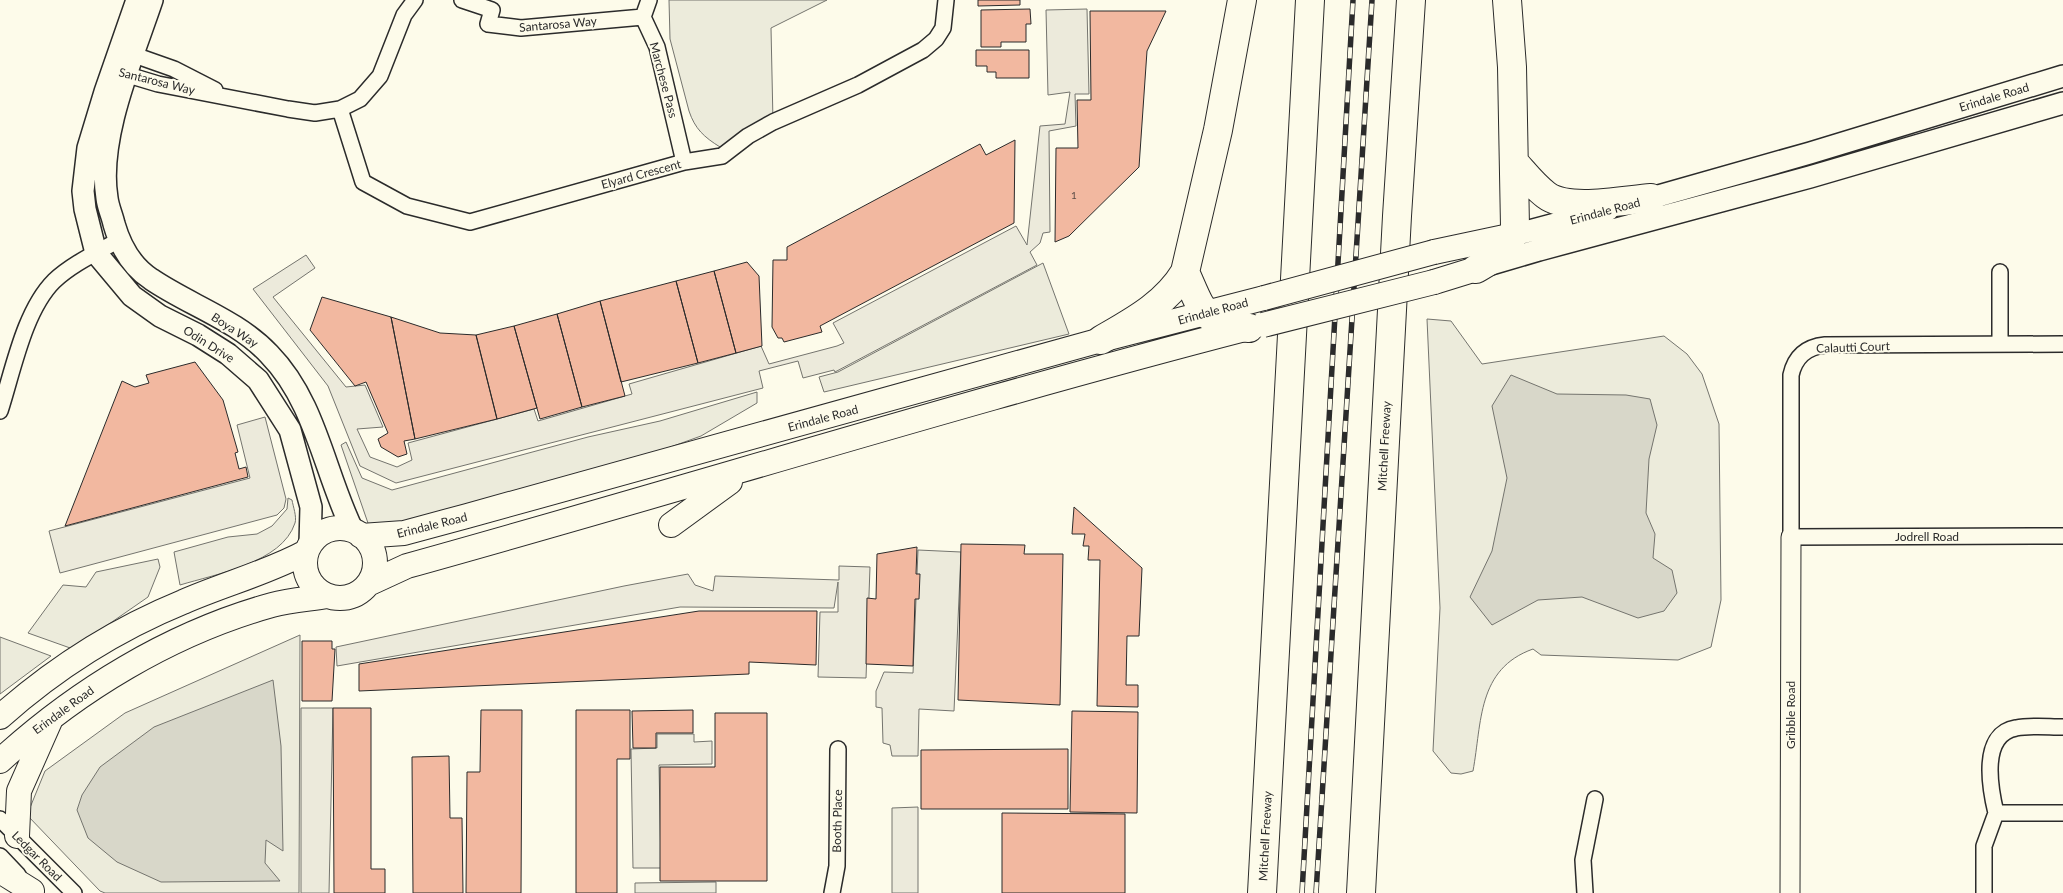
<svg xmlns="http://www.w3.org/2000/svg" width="2063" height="893" viewBox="0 0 2063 893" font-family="Lato,sans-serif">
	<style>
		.green { fill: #ecebdb; stroke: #74746e }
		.parking { fill: #eceadb; stroke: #74746e }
		.water { fill: #d8d7c9; stroke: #74746e }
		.building { fill: #f2b8a0; stroke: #2b2b2b }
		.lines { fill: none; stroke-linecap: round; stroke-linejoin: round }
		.minor-casing { stroke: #2b2b2b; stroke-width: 18 }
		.tertiary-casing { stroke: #2b2b2b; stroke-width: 21 }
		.secondary-casing { stroke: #2b2b2b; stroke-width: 24 }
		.primary-casing { stroke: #2b2b2b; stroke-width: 26 }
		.motorway-casing { stroke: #2b2b2b; stroke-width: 30 }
		.minor { stroke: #fdfbea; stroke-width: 15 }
		.tertiary { stroke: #fdfbea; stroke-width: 19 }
		.secondary { stroke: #fdfbea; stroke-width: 21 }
		.primary { stroke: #fdfbea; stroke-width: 24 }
		.motorway { stroke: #fdfbea; stroke-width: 28 }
		.rail-casing { stroke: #2b2b2b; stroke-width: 5.5 }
		.rail { stroke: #fdfbea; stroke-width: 4; stroke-dasharray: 11; stroke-linecap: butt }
		.primary-bridge-casing { stroke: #2b2b2b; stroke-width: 26; stroke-linecap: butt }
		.primary-bridge { stroke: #fdfbea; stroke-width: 24 }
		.labels { text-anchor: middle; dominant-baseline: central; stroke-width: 4; stroke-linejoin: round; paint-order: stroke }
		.number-label { font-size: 10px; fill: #5d4e48 }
		.street-label { font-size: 12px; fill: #2b2b2b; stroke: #fdfbea }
	</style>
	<rect width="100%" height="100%" fill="#fdfbea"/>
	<path class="green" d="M669 0H827L771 28 773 122 757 126 720 147C704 137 695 129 689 111L670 39Z
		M1043 263 1069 334 824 392 819 377 838 372Z
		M1427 319 1451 321 1482 364 1664 336 1687 354 1702 374 1719 424 1721 600 1711 647 1678 660 1541 655 1533 649C1477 669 1482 722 1473 771L1461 774 1451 773 1433 751 1440 608Z
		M757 392V403L701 436 643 457 391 526H369L341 445 346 442 362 478 392 490 588 437 660 421Z
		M288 498 292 500C293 506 297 517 295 523 282 563 216 574 180 585L174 552 228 537 257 534 272 526 287 509Z
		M158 559 160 567 148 597 73 649 28 633 63 585 86 587 96 572Z
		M300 635 299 893H105L100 891 27 815 45 771 125 713Z
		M0 637 51 656 0 694Z"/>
	<path class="parking" d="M1087 9 1089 94H1075L1076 126 1049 131 1050 232 1043 233 1040 243 1030 252 1037 265 835 372 834 370 803 378 798 361 759 371 763 388 396 483 360 466 328 386 253 289 306 255 315 268 273 297 346 387 365 385 383 427 357 429 370 457 397 467 412 460 408 443 534 409 538 421 632 394 629 384 761 346 769 364 837 346 844 343 833 323 1016 226 1027 245 1040 126 1065 124 1070 92 1048 95 1046 10Z
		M265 417 286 499 284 508 277 515 60 573 49 531 250 478 237 425Z
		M918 550 961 552 954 711 919 709 918 756H892L890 745 883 743 882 708 876 707V691L884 672 913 673Z
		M839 566 870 567 866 678 818 677 820 612H838V582L834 608 680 607 337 666 336 647 624 586 688 574 695 585 713 591 715 576 839 580Z
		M301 708H333L329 893H301Z
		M657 734H694V742L712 741V764L659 765 661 868H633L631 749 657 748Z
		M918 807V893H892V808Z
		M716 882V893H635V883Z"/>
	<path class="water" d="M1511 375 1557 394 1626 395 1650 399 1657 425 1649 459 1646 513 1655 534 1653 558 1672 570 1677 593 1664 611 1638 618 1582 597 1538 600 1492 625 1470 597 1492 551 1507 478 1492 406Z
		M273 680 281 746 283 851 266 840 265 863 280 881 161 882 117 862 88 838 77 810 82 795 100 767 154 727Z"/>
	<path class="building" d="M978 0H1020V5L978 6Z
		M1030 9 1031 24H1026V42H1001V47H981V10Z
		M1090 11H1166L1147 51 1139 167 1069 236 1055 242 1056 148H1078L1077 100H1091Z
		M976 50H1029V78H996V72H987V66H976Z
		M1015 140 1014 223 820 326 822 332 784 342 782 338H778L772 327 773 260H787V247L980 144 986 155Z
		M747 262 759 276 762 346 736 353 714 271Z
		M714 271 736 353 698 363 676 281Z
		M676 281 698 363 621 382 600 301Z
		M322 297 391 317 415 439 404 441 407 454 398 457 381 447 378 439 388 433 366 382 355 386 310 330Z
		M600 301 625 396 582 407 557 314Z
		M557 314 582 407 540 419 514 326Z
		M391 317 440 333 476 335 497 419 415 439Z
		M514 326 537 408 497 419 476 335Z
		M195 362 223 400 238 452 235 453 239 469 246 467 248 477 65 526 122 381 135 387 149 383 146 375Z
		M1074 507 1142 568 1139 636H1127L1126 685H1138V707L1097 706 1100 560H1088L1089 546H1083L1085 534H1072Z
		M961 544 1025 545 1024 554H1063L1060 705 958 700Z
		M917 547 916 574H920L919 599H915L913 666 866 664 867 598 876 599 877 554Z
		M699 611H817L816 665 749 662V674L359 691V664Z
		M302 641H332V649H335L332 701H302Z
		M333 708H371V869H385V893H334Z
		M481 710H522L521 893H466L467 772H480Z
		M576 710H630V759H617V893H576Z
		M693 710V733H656V748H633L632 711Z
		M1072 711 1138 712 1137 813 1070 812Z
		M715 713H767V881H660V767H715Z
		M1068 749V809H921V750Z
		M449 756 450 818H462L463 893H413L412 757Z
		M1002 813 1125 814V893H1002Z"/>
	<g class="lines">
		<g class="minor-casing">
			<path id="minor" d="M462 0 492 10 488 24 521 28 643 17
				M649 0 643 17 657 47 684 162
				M123 51 174 69 215 90
				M118 72 158 84 288 109 315 113 340 109 360 99 380 76 404 15 415 0
				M340 109 363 182 407 206 470 222 684 162 722 156 748 136 773 122 858 85 923 50 936 39 943 28 946 0
				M2000 272V344
				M2063 344 1825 345C1806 347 1795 357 1791 375V537L2063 536
				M0 411C13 371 24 311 54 281 72 264 98 252 119 240
				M1996 813C1990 788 1980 734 2016 728 2031 725 2048 727 2063 727
				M0 819 74 893
				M0 856 18 875
				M832 893 837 866 838 749
				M1585 893 1583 860 1595 799
				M1984 893V846L1996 813H2063"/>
		</g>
		<g class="tertiary-casing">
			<path id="tertiary" d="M1790 893 1791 537"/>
		</g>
		<g class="secondary-casing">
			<path id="secondary" d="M137 0 105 92 88 148 83 191 85 209 96 253 132 296 160 316 198 335 228 354 258 380 290 430 311 507 310 544
				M152 0C133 57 97 138 107 198 108 207 112 215 114 224 120 245 131 266 151 279 189 305 237 320 269 354 316 402 324 472 353 531
				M1637 202 1810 153 2063 76
				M1514 235 1608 210
				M1488 265 1539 250 1810 177 2063 103"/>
		</g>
		<g class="primary-casing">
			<path id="primary" d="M1434 252 1514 235
				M1434 282 1476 269
				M671 525 730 482
				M305 563a35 35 0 1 1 70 0a35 35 0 1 1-70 0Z
				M361 536 404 533 467 516 1101 340 1264 298
				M368 584 407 566C688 488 967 401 1249 328
				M0 717C54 669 117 629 183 602 224 584 267 573 306 552
				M0 761C76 691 171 633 272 605 290 600 310 599 328 596
				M17 836 19 791 50 721
				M0 871 32 891"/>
		</g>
		<g class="motorway-casing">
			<path id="motorway" d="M1514 162C1524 173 1534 186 1546 195 1568 212 1624 200 1651 198
				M1476 269C1495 258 1511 250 1515 227L1512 67 1507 0
				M1185 272C1203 312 1202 323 1249 328
				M1101 340C1132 322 1165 305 1185 272L1218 130 1242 0
				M1262 893 1310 0
				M1361 893 1397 216 1411 0"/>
		</g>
		<use href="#minor" class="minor"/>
		<use href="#tertiary" class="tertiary"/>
		<use href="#secondary" class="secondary"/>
		<use href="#primary" class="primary"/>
		<use href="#motorway" class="motorway"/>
		<g class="rail-casing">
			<path id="rail" d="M1302 893 1353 0
				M1316 893 1372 0"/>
		</g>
		<use href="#rail" class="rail"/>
		<g class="primary-bridge-casing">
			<path id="primary-bridge" d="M1264 298 1434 252
				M1263 325 1434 282"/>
		</g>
		<use href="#primary-bridge" class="primary-bridge"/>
	</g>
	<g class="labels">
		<g class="number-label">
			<text x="1074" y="195">1</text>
		</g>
		<g class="street-label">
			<text transform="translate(558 24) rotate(-5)">Santarosa Way</text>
			<text transform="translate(664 80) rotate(75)">Marchese Pass</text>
			<text transform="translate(157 81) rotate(14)">Santarosa Way</text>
			<text transform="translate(1994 97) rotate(-17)">Erindale Road</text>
			<text transform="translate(641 174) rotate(-15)">Elyard Crescent</text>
			<text transform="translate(1605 211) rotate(-15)">Erindale Road</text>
			<text transform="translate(1213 311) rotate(-15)">Erindale Road</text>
			<text transform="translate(235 330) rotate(33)">Boya Way</text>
			<text transform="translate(209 344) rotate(32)">Odin Drive</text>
			<text transform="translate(1853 347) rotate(-2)">Calautti Court</text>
			<text transform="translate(823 418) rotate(-15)">Erindale Road</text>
			<text transform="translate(1384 446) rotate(-87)">Mitchell Freeway</text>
			<text transform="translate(432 525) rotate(-14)">Erindale Road</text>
			<text x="1927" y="536">Jodrell Road</text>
			<text transform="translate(63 710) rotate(-36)">Erindale Road</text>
			<text transform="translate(1790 715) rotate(-90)">Gribble Road</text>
			<text transform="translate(837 821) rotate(-89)">Booth Place</text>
			<text transform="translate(1265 836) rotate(-87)">Mitchell Freeway</text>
			<text transform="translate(37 856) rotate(45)">Ledgar Road</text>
		</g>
	</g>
</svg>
